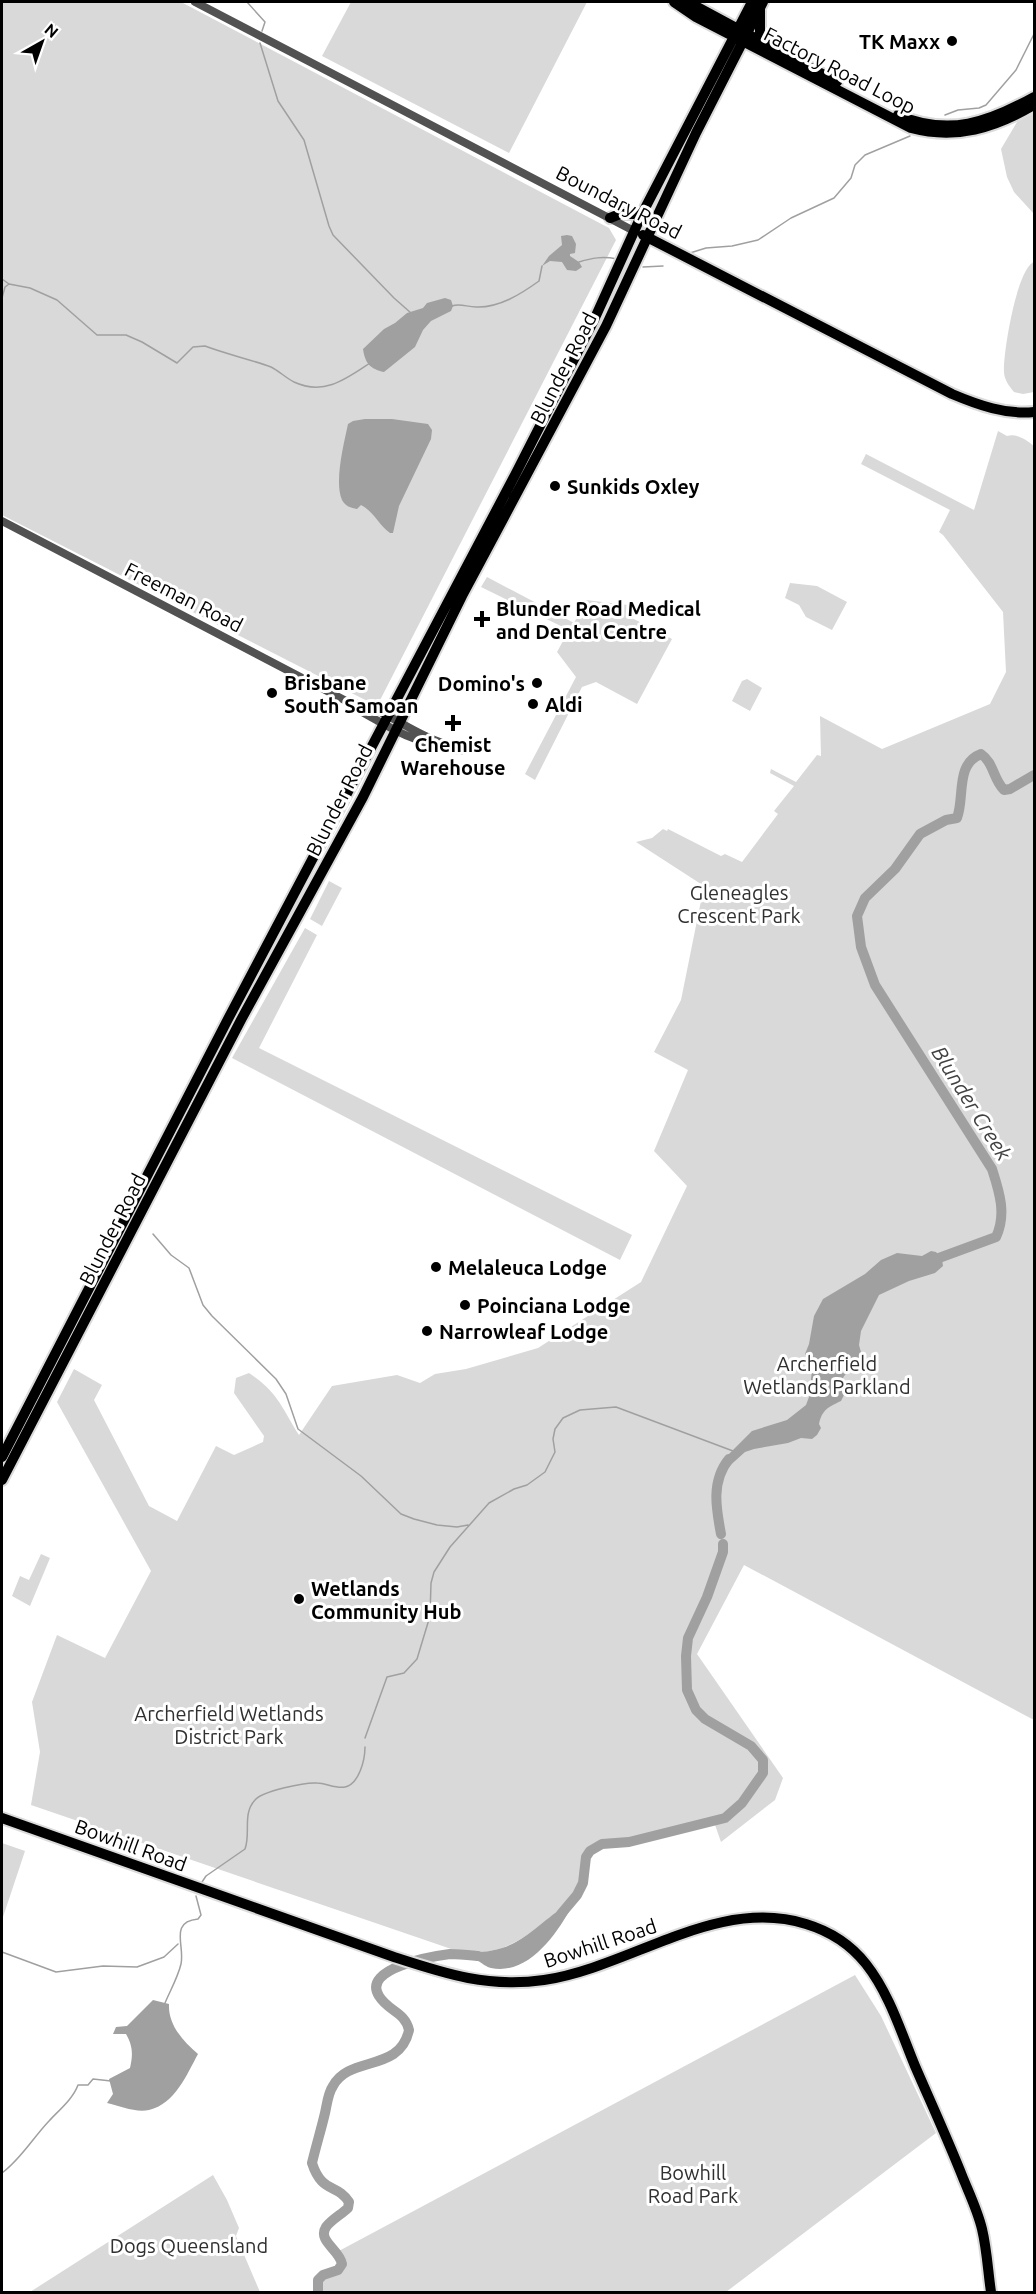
<svg xmlns="http://www.w3.org/2000/svg" width="1036" height="2294" viewBox="0 0 1036 2294" font-family="Ubuntu,sans-serif">
	<style>
		.green { fill: #d9d9d9 }
		.water { fill: #a0a0a0 }
		.lines { fill: none; stroke-linecap: round; stroke-linejoin: round }
		.stream { stroke: #a0a0a0; stroke-width: 1.5 }
		.river { stroke: #a0a0a0; stroke-width: 10 }
		.major-casing { stroke: #dbdbdb; stroke-width: 14 }
		.minor { stroke: #525252; stroke-width: 8 }
		.major { stroke: #000; stroke-width: 10 }
		.poi-dot { fill: #000; stroke: #fff; stroke-width: 2 }
		.labels { text-anchor: middle; dominant-baseline: central; stroke-width: 6; stroke-linejoin: round; paint-order: stroke }
		.poi-label { font-size: 20px; font-weight: bold; fill: #000; stroke: #fff; text-anchor: start }
		.street-label { font-size: 20px; fill: #000; stroke: #fff }
		.park-label { font-size: 20px; fill: #303030; stroke: #fff }
		.water-label { font-size: 21px; font-style: italic; fill: #414141; stroke: #fff }
	</style>
	<rect width="100%" height="100%" fill="#fff"/>
	<path class="green" d="M2 2H181L609 228 616 240 377 706 2 515Z
		M351 2H587L509 153 322 56Z
		M1034 113V214L1014 192 1007 177 1001 149 1017 122Z
		M1034 262V392L1023 394 1014 392C1009 386 1004 379 1004 372 1003 353 1017 268 1034 262Z
		M998 431 1007 436C1017 433 1026 440 1034 446V1720L744 1565 697 1654 783 1778 775 1800 721 1842 714 1822C686 1829 657 1839 629 1842 615 1843 605 1841 593 1849 582 1857 585 1881 577 1895 571 1906 562 1908 553 1915 520 1941 507 1953 463 1953L31 1805 40 1752 32 1702 57 1635 105 1658 151 1571 57 1402 74 1369 102 1385 94 1400 149 1506 177 1521 216 1446 234 1455 263 1442 264 1436 234 1393 236 1378 249 1373C278 1392 282 1408 299 1435L332 1386 397 1375 420 1383 435 1374 466 1369 538 1348 641 1282 687 1186 654 1151 688 1070 654 1052 681 1000 704 886 636 842 652 838 663 829 667 831 668 829 721 856 725 854 742 862 778 814 774 811 794 786 770 773 771 769 796 782 817 755 821 756 820 716 882 749 990 704 1006 672 1003 612 943 535 939 532 950 510 861 464 866 454 974 510Z
		M487 577 574 623 586 600 628 605 632 618 672 639 637 704 596 682 582 687 535 780 525 774 576 677 557 652 569 630 481 587Z
		M790 583 817 586 847 602 832 630 806 617 799 605 785 598Z
		M747 679 762 688 750 711 732 701 742 681Z
		M329 881 342 888 322 926 310 919Z
		M305 928 317 935 259 1048 632 1235 620 1260 232 1058Z
		M41 1554 50 1558 30 1606 12 1596 20 1576 29 1580Z
		M2 1843 25 1851 2 1920Z
		M855 1975 881 2016 936 2133 726 2292H318V2280L323 2275 338 2270C343 2263 341 2259 337 2252Z
		M213 2175 227 2200 239 2228 236 2236 260 2292H30Z"/>
	<path class="water" d="M567 235 572 236 576 244 575 253 570 254V256L579 262 582 267 576 271 567 270 562 262 550 261 542 266 549 256 562 245 561 236Z
		M445 298 451 300 453 306 451 311 431 321 423 330 415 347 384 372C370 369 365 363 363 349L384 329 395 323 407 313 423 308 427 303Z
		M365 419H392L428 424 432 430 431 439 399 506 393 533H390C379 525 373 511 361 505L357 509C351 508 345 506 342 500 334 482 344 443 348 424L353 421Z
		M931 1251 936 1252 942 1259 943 1266 935 1273 909 1281 879 1295 861 1331 859 1345 864 1363 862 1366C852 1368 847 1370 842 1380L845 1393 841 1401C828 1407 822 1410 819 1424L821 1428 817 1435 812 1439 801 1438 788 1443 754 1449 745 1452 725 1470 720 1469 725 1458 752 1431 787 1420 806 1405 809 1397 812 1370 806 1361 805 1354 809 1344 814 1316 823 1299 865 1274 881 1260 897 1253 922 1256Z
		M566 1905 572 1906C557 1934 528 1976 491 1968 486 1967 482 1963 478 1961 472 1958 467 1957 462 1952 516 1955 526 1933 566 1905Z
		M153 2000 169 2004C168 2025 183 2041 198 2054 187 2074 175 2104 149 2110 136 2113 120 2106 107 2103L113 2094 109 2079 130 2068C133 2055 133 2046 126 2034H113L116 2027 127 2026Z"/>
	<g class="lines">
		<path class="stream" d="M247 2 265 22 262 31
			M260 43 278 101 304 140 329 226 333 235 394 298 411 313
			M945 115 958 110 979 108 986 105 1016 70 1034 34
			M690 253 706 248 732 246 758 240 791 218 834 198 851 178 855 165 865 155 910 136
			M579 262C592 258 602 256 617 259
			M643 267 663 266
			M2 279 9 284 30 288 57 300 97 335H126L142 342 177 363 193 347 205 346C226 354 249 359 271 367 279 371 286 378 294 382 324 396 346 379 370 363
			M2 298 5 287 9 284
			M452 306C460 303 467 307 476 307 499 308 521 294 539 281L542 266
			M153 1234 171 1255 189 1268 203 1305 212 1316 276 1379 286 1394 298 1429 361 1476 401 1514 414 1519 437 1525 457 1527 468 1525
			M365 1738 387 1677 404 1673 417 1659 430 1616 431 1583 434 1572 450 1547 489 1503 514 1489 527 1485 545 1472 555 1452 553 1439 555 1429 563 1418 580 1410 616 1407 733 1451
			M202 1882 206 1876 245 1849C251 1833 242 1814 255 1800 262 1791 306 1782 317 1783 326 1783 336 1789 345 1787 359 1784 365 1760 365 1747
			M2 1952 56 1972 103 1966 137 1967 164 1957 178 1944
			M165 2003C170 1991 178 1977 181 1964 185 1945 169 1922 198 1919L201 1915 196 1896
			M2 2173C21 2159 32 2139 49 2121 58 2111 73 2099 78 2085H88L93 2079 111 2081"/>
		<path class="river" d="M928 1262 996 1237C1007 1214 999 1191 992 1169L875 985 861 947 857 916 865 898 895 869 920 834 946 820 957 818C965 797 955 764 981 754 994 763 993 779 1004 790L1010 789 1034 775
			M721 1534C716 1508 711 1481 729 1459
			M561 1914 577 1895 583 1883 586 1857 590 1851 602 1844 629 1842 725 1818 742 1803 763 1773V1760L751 1746 705 1719 696 1710 687 1690 686 1656 688 1638 707 1597 723 1552V1544
			M318 2292V2280L323 2275 338 2270 342 2264C340 2250 317 2241 326 2227 331 2220 342 2214 348 2208L349 2202C337 2183 322 2194 312 2163 316 2146 321 2130 325 2113 327 2104 328 2093 333 2086 349 2055 400 2073 409 2030 405 2012 388 2011 379 1996 361 1968 434 1956 450 1954 459 1954 468 1955 478 1956"/>
		<g class="major-casing">
			<path id="major" d="M674 2 696 17 911 128C956 140 995 128 1034 105
				M688 2 837 82
				M760 39V9
				M898 115C949 137 989 122 1034 97
				M610 218 620 214H642
				M643 235 952 394C978 405 1006 415 1034 412
				M2 1457 228 1019 515 475 594 320 642 214 752 2
				M2 1480 242 1018 363 797 462 596 606 326 696 133 763 2
				M2 1818 394 1957C446 1974 488 1988 544 1980 631 1967 717 1896 806 1924 829 1931 851 1945 866 1964 889 1993 901 2032 915 2066 931 2103 948 2140 963 2178 970 2195 978 2212 982 2229 987 2250 988 2272 991 2292"/>
		</g>
		<path class="minor" d="M195 2 634 231
			M2 521 350 703 357 709C392 729 420 746 461 751
			M354 703C386 709 412 734 443 743"/>
		<use href="#major" class="major"/>
	</g>
	<g class="poi-dot">
		<circle cx="952" cy="41" r="6"/>
		<circle cx="555" cy="486" r="6"/>
		<path d="M479 610h6v6h6v6h-6v6h-6v-6h-6v-6h6z"/>
		<circle cx="537" cy="683" r="6"/>
		<circle cx="272" cy="693" r="6"/>
		<circle cx="533" cy="704" r="6"/>
		<path d="M450 714h6v6h6v6h-6v6h-6v-6h-6v-6h6z"/>
		<circle cx="436" cy="1267" r="6"/>
		<circle cx="465" cy="1305" r="6"/>
		<circle cx="427" cy="1331" r="6"/>
		<circle cx="299" cy="1599" r="6"/>
	</g>
	<g class="labels">
		<g class="poi-label">
			<text x="940" y="41" text-anchor="end">TK Maxx</text>
			<text x="567" y="486">Sunkids Oxley</text>
			<text x="496" y="608">Blunder Road Medical<tspan x="496" dy="23">and Dental Centre</tspan></text>
			<text x="284" y="682">Brisbane<tspan x="284" dy="23">South Samoan</tspan></text>
			<text x="525" y="683" text-anchor="end">Domino's</text>
			<text x="545" y="704">Aldi</text>
			<text x="453" y="744" text-anchor="middle">Chemist<tspan x="453" dy="23">Warehouse</tspan></text>
			<text x="448" y="1267">Melaleuca Lodge</text>
			<text x="477" y="1305">Poinciana Lodge</text>
			<text x="439" y="1331">Narrowleaf Lodge</text>
			<text x="311" y="1588">Wetlands<tspan x="311" dy="23">Community Hub</tspan></text>
		</g>
		<g class="street-label">
			<text transform="translate(840 70) rotate(27)">Factory Road Loop</text>
			<text transform="translate(619 202) rotate(27)">Boundary Road</text>
			<text transform="translate(563 368) rotate(-63)">Blunder Road</text>
			<text transform="translate(184 597) rotate(27)">Freeman Road</text>
			<text transform="translate(339 800) rotate(-63)">Blunder Road</text>
			<text transform="translate(112 1229) rotate(-63)">Blunder Road</text>
			<text transform="translate(131 1845) rotate(20)">Bowhill Road</text>
			<text transform="translate(600 1943) rotate(-18)">Bowhill Road</text>
		</g>
		<g class="park-label">
			<text x="739" y="892">Gleneagles<tspan x="739" dy="23">Crescent Park</tspan></text>
			<text x="827" y="1363">Archerfield<tspan x="827" dy="23">Wetlands Parkland</tspan></text>
			<text x="229" y="1713">Archerfield Wetlands<tspan x="229" dy="23">District Park</tspan></text>
			<text x="693" y="2172">Bowhill<tspan x="693" dy="23">Road Park</tspan></text>
			<text x="189" y="2245">Dogs Queensland</text>
		</g>
		<g class="water-label">
			<text transform="translate(972 1103) rotate(58)">Blunder Creek</text>
		</g>
	</g>
	<rect width="1036" height="2294" fill="none" stroke="#000000" stroke-width="6"/>
	<g transform="translate(42 42) rotate(40)" stroke="#ffffff" stroke-width="4.5" paint-order="stroke">
	<path d="M0-4.5L10 22L0 15L-10 22Z" fill="#000000"/>
	<text y="-9" font-size="16" font-weight="bold" text-anchor="middle" fill="#000000">N</text>
	</g>
</svg>
